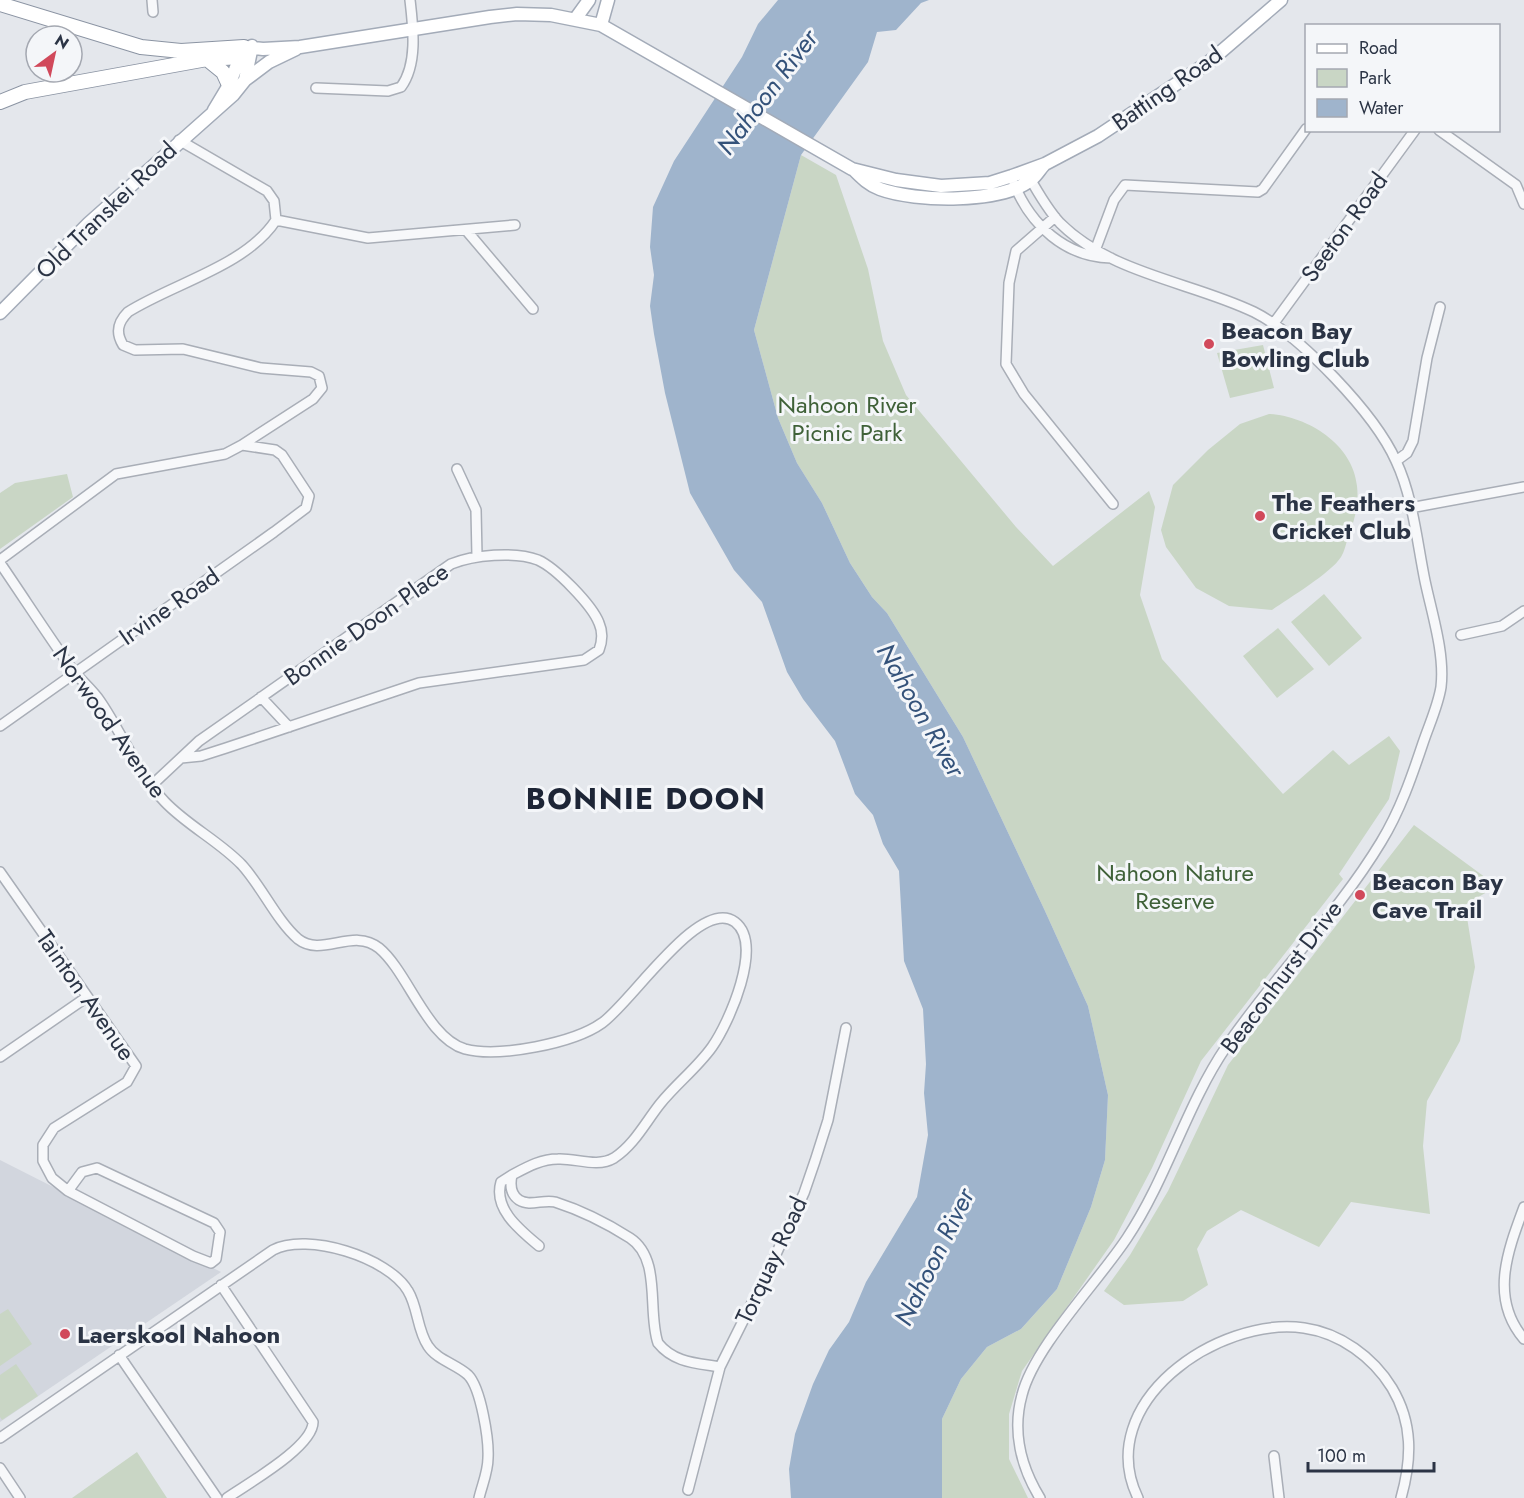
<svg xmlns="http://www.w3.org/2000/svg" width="1524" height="1498" viewBox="0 0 1524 1498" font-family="Jost,sans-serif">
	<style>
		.built { fill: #d2d6de }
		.green { fill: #c9d6c5 }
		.water { fill: #9fb4cc }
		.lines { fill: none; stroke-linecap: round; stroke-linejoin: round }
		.minor-casing { stroke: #a9aeb7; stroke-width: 12 }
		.major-casing { stroke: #a3abb8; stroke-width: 15 }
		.highway-casing { stroke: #8b94a3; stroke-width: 16 }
		.minor { stroke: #f7f8fa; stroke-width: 9 }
		.major { stroke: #fff; stroke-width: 12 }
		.highway { stroke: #fff; stroke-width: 14 }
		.poi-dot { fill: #d1495b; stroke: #f4f6f9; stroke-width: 2 }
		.labels { text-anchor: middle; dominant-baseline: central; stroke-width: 6; stroke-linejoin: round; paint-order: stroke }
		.street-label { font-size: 24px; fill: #2b3445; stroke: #f4f6f9 }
		.poi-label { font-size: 24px; font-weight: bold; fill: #2b3445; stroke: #f4f6f9; text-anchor: start }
		.park-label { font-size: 24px; fill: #3f6138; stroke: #f4f6f9 }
		.water-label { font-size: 26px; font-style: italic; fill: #34527a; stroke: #f4f6f9 }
		.district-label { font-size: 30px; font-weight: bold; letter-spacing: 1.5px; fill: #1d2536; stroke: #f4f6f9 }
	</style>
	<rect width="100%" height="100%" fill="#e4e7ec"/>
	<path class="built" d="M0 1160 221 1272 0 1422Z"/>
	<path class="green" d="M801 155 836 175 868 269 883 341 906 395 1016 527 1053 566 1149 491 1155 507 1140 595 1162 659 1283 794 1333 750 1349 765 1389 736 1400 751 1389 799 1339 874 1343 879 1201 1061 1152 1168 1114 1240 1022 1371 1009 1414V1459L1028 1498H942V1419L961 1379 987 1347 1021 1329 1057 1289 1091 1207 1105 1160 1108 1095 1088 1006 1045 911 963 737 887 613 872 597 850 563 822 503 797 463 778 418 754 330Z
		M1263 345 1274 388 1230 398 1217 353Z
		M1269 414C1307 416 1353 444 1357 486 1359 503 1355 519 1349 535 1346 542 1345 551 1341 557 1331 573 1289 598 1272 610L1229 606 1196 588 1166 547 1161 530 1173 485 1208 450 1240 424Z
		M67 474 73 497 0 549V493L15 483Z
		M1324 594 1362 638 1329 666 1291 622Z
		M1278 628 1314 669 1277 698 1243 656Z
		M1414 825 1497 886 1465 905 1475 967 1460 1041 1427 1101 1423 1146 1430 1214 1351 1202 1319 1247 1241 1210 1207 1231 1197 1249 1208 1285 1183 1301 1124 1305 1104 1291 1130 1255 1168 1191 1228 1065Z
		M8 1309 32 1344 0 1366V1314Z
		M16 1364 38 1396 2 1420 0 1417V1375Z
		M137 1452 167 1498H72Z"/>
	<path class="water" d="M778 0H929L921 3 896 30 877 32 868 62 801 155 754 330 778 418 797 463 822 503 850 563 872 597 887 613 963 737 1045 911 1088 1006 1108 1095 1105 1160 1091 1207 1057 1289 1021 1329 987 1347 961 1379 942 1419V1498H791L789 1469 795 1434 813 1384 829 1350 849 1322 866 1282 917 1197 928 1135 924 1093 926 1064 923 1009 904 961 899 871 883 844 873 815 855 794 835 741 803 699 787 672 762 602 734 570 690 493 665 393 654 334 650 306 654 275 650 247 653 207 674 161 742 57 758 24Z"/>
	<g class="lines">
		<g class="minor-casing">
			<path id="minor" d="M152 0 153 12
				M316 88 388 91 401 87C418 64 413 26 410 0
				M1439 130 1516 185 1524 204
				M179 140 267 191 274 201 276 220C246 266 174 283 128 312 118 322 115 332 123 345L135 350 183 349 261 368 311 372 319 376 322 388 313 399 242 445
				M1028 175C1037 191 1047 209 1060 223 1111 274 1192 282 1254 312 1300 335 1375 414 1396 461 1413 497 1417 542 1425 581 1432 614 1445 654 1441 687 1438 706 1429 725 1423 743 1412 776 1400 811 1381 842 1337 915 1274 976 1226 1047 1186 1106 1167 1178 1127 1238 1098 1282 1034 1347 1022 1395 1012 1431 1021 1467 1040 1498
				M1014 184C1031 225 1065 257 1111 258
				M1055 217 1016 251 1009 283 1006 364 1024 394 1113 504
				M276 220 368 238 515 225
				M466 230 533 309
				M1096 248 1114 200 1125 185 1258 192 1263 189 1306 129
				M1274 323 1415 130
				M1396 461 1407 453 1413 441 1427 358 1440 307
				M457 469 476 510 477 556
				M1410 508 1524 487
				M0 560 116 474 225 454 242 445 275 450 282 455 309 496 306 508 274 532 0 726
				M0 563C24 598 47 634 72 669 80 680 92 689 100 701 122 733 138 774 165 802 188 826 219 841 242 865 262 887 277 921 298 939 322 958 353 927 379 948 408 972 427 1038 465 1049 499 1058 574 1043 602 1023 631 1003 700 896 735 922 764 944 729 1023 712 1047 697 1068 676 1084 660 1104 645 1123 634 1145 614 1158 597 1168 576 1158 558 1159 541 1159 527 1167 512 1175 510 1184 510 1194 519 1200 530 1207 543 1199 555 1202 580 1210 608 1224 630 1238 662 1259 647 1312 658 1343 674 1363 697 1363 720 1367
				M1461 635 1502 626 1524 611
				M261 697 289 727
				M152 785 199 741 451 564C473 555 515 551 538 560 556 568 592 605 599 623 603 632 602 642 599 650L584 660 419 683 226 748 201 756 181 758
				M0 872 136 1066 127 1082 54 1128 43 1145V1161L52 1178 68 1191 193 1256 211 1263 216 1259 220 1232 214 1223 97 1168 82 1172 68 1191
				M0 1057 87 997
				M512 1175 501 1182C493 1209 520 1230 539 1246
				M1524 1207C1508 1250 1489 1298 1524 1339
				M221 1285 313 1422C313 1447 247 1484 227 1498
				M119 1355 217 1498
				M0 1438 273 1250C307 1232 388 1257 408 1291 418 1307 417 1330 428 1346 437 1360 456 1364 468 1375 481 1388 489 1440 488 1458 488 1472 482 1485 479 1498
				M1274 1456 1279 1498
				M0 1468 20 1498
				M688 1490 720 1367 772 1263 804 1193 815 1161 828 1120 846 1028
				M1138 1498C1092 1403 1218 1316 1304 1328 1340 1333 1373 1357 1392 1388 1413 1423 1412 1459 1401 1498"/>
		</g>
		<g class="major-casing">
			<path id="major" d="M576 18 589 0
				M601 25 608 0
				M245 80 269 62 296 49
				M214 110 229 85 244 47 263 49 300 47 490 17 517 14 551 15 601 25 852 169 896 180 941 186 990 183 1012 176 1045 164 1098 136 1209 62 1281 0
				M854 170C862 178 869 185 880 189 915 202 1003 204 1032 179 1037 175 1040 169 1044 165
				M0 313 89 223 233 95 245 80 252 46"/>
		</g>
		<g class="highway-casing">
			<path id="highway" d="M0 4 141 47 181 51 244 47
				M207 59 223 72 229 85
				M0 102 25 92 207 59 241 57"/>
		</g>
		<use href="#minor" class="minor"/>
		<use href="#major" class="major"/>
		<use href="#highway" class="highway"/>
	</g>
	<g class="poi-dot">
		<circle cx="1209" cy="344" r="6"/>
		<circle cx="1260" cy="516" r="6"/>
		<circle cx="1360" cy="895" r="6"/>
		<circle cx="65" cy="1334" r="6"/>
	</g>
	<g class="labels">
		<g class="street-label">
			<text transform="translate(1167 88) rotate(-35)">Batting Road</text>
			<text transform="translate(106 210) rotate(-44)">Old Transkei Road</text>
			<text transform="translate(1344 227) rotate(-54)">Seeton Road</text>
			<text transform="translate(169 606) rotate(-35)">Irvine Road</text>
			<text transform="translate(366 624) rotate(-35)">Bonnie Doon Place</text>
			<text transform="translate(110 722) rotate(55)">Norwood Avenue</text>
			<text transform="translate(1281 977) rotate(-53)">Beaconhurst Drive</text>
			<text transform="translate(86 995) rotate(55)">Tainton Avenue</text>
			<text transform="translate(771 1260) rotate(-65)">Torquay Road</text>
		</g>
		<g class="poi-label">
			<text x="1221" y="330">Beacon Bay<tspan x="1221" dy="28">Bowling Club</tspan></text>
			<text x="1272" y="502">The Feathers<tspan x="1272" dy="28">Cricket Club</tspan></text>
			<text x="1372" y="881">Beacon Bay<tspan x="1372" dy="28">Cave Trail</tspan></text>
			<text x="77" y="1334">Laerskool Nahoon</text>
		</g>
		<g class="park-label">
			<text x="847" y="404">Nahoon River<tspan x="847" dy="28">Picnic Park</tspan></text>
			<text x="1175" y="872">Nahoon Nature<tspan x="1175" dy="28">Reserve</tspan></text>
		</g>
		<g class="water-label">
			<text transform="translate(767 92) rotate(-53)">Nahoon River</text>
			<text transform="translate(921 710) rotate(60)">Nahoon River</text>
			<text transform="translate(934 1257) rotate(-64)">Nahoon River</text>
		</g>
		<g class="district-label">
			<text x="646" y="798">BONNIE DOON</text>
		</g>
	</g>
	<rect x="1305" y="24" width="195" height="108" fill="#f4f6f9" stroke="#a4a8b1" stroke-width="1.5"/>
	<rect x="1317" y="44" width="30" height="9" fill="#ffffff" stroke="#a4a8b1" stroke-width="1.5"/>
	<text x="1359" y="54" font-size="18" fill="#2b3445">Road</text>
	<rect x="1317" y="69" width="30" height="18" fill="#c9d6c5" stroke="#a4a8b1" stroke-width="1.5"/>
	<text x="1359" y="84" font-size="18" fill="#2b3445">Park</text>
	<rect x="1317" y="99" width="30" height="18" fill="#9fb4cc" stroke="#a4a8b1" stroke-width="1.5"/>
	<text x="1359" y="114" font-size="18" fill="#2b3445">Water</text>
	<g transform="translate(54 54) rotate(33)"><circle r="28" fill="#f4f6f9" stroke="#a4a8b1" stroke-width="1.5"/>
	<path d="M0-4.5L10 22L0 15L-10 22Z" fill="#d1495b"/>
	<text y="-9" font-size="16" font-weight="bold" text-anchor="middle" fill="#2b3445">N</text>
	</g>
	<path d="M1308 1462v9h126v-9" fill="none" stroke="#2b3445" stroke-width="3"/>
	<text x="1317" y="1462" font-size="18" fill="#2b3445" stroke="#f4f6f9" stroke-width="4.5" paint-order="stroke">100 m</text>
</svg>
